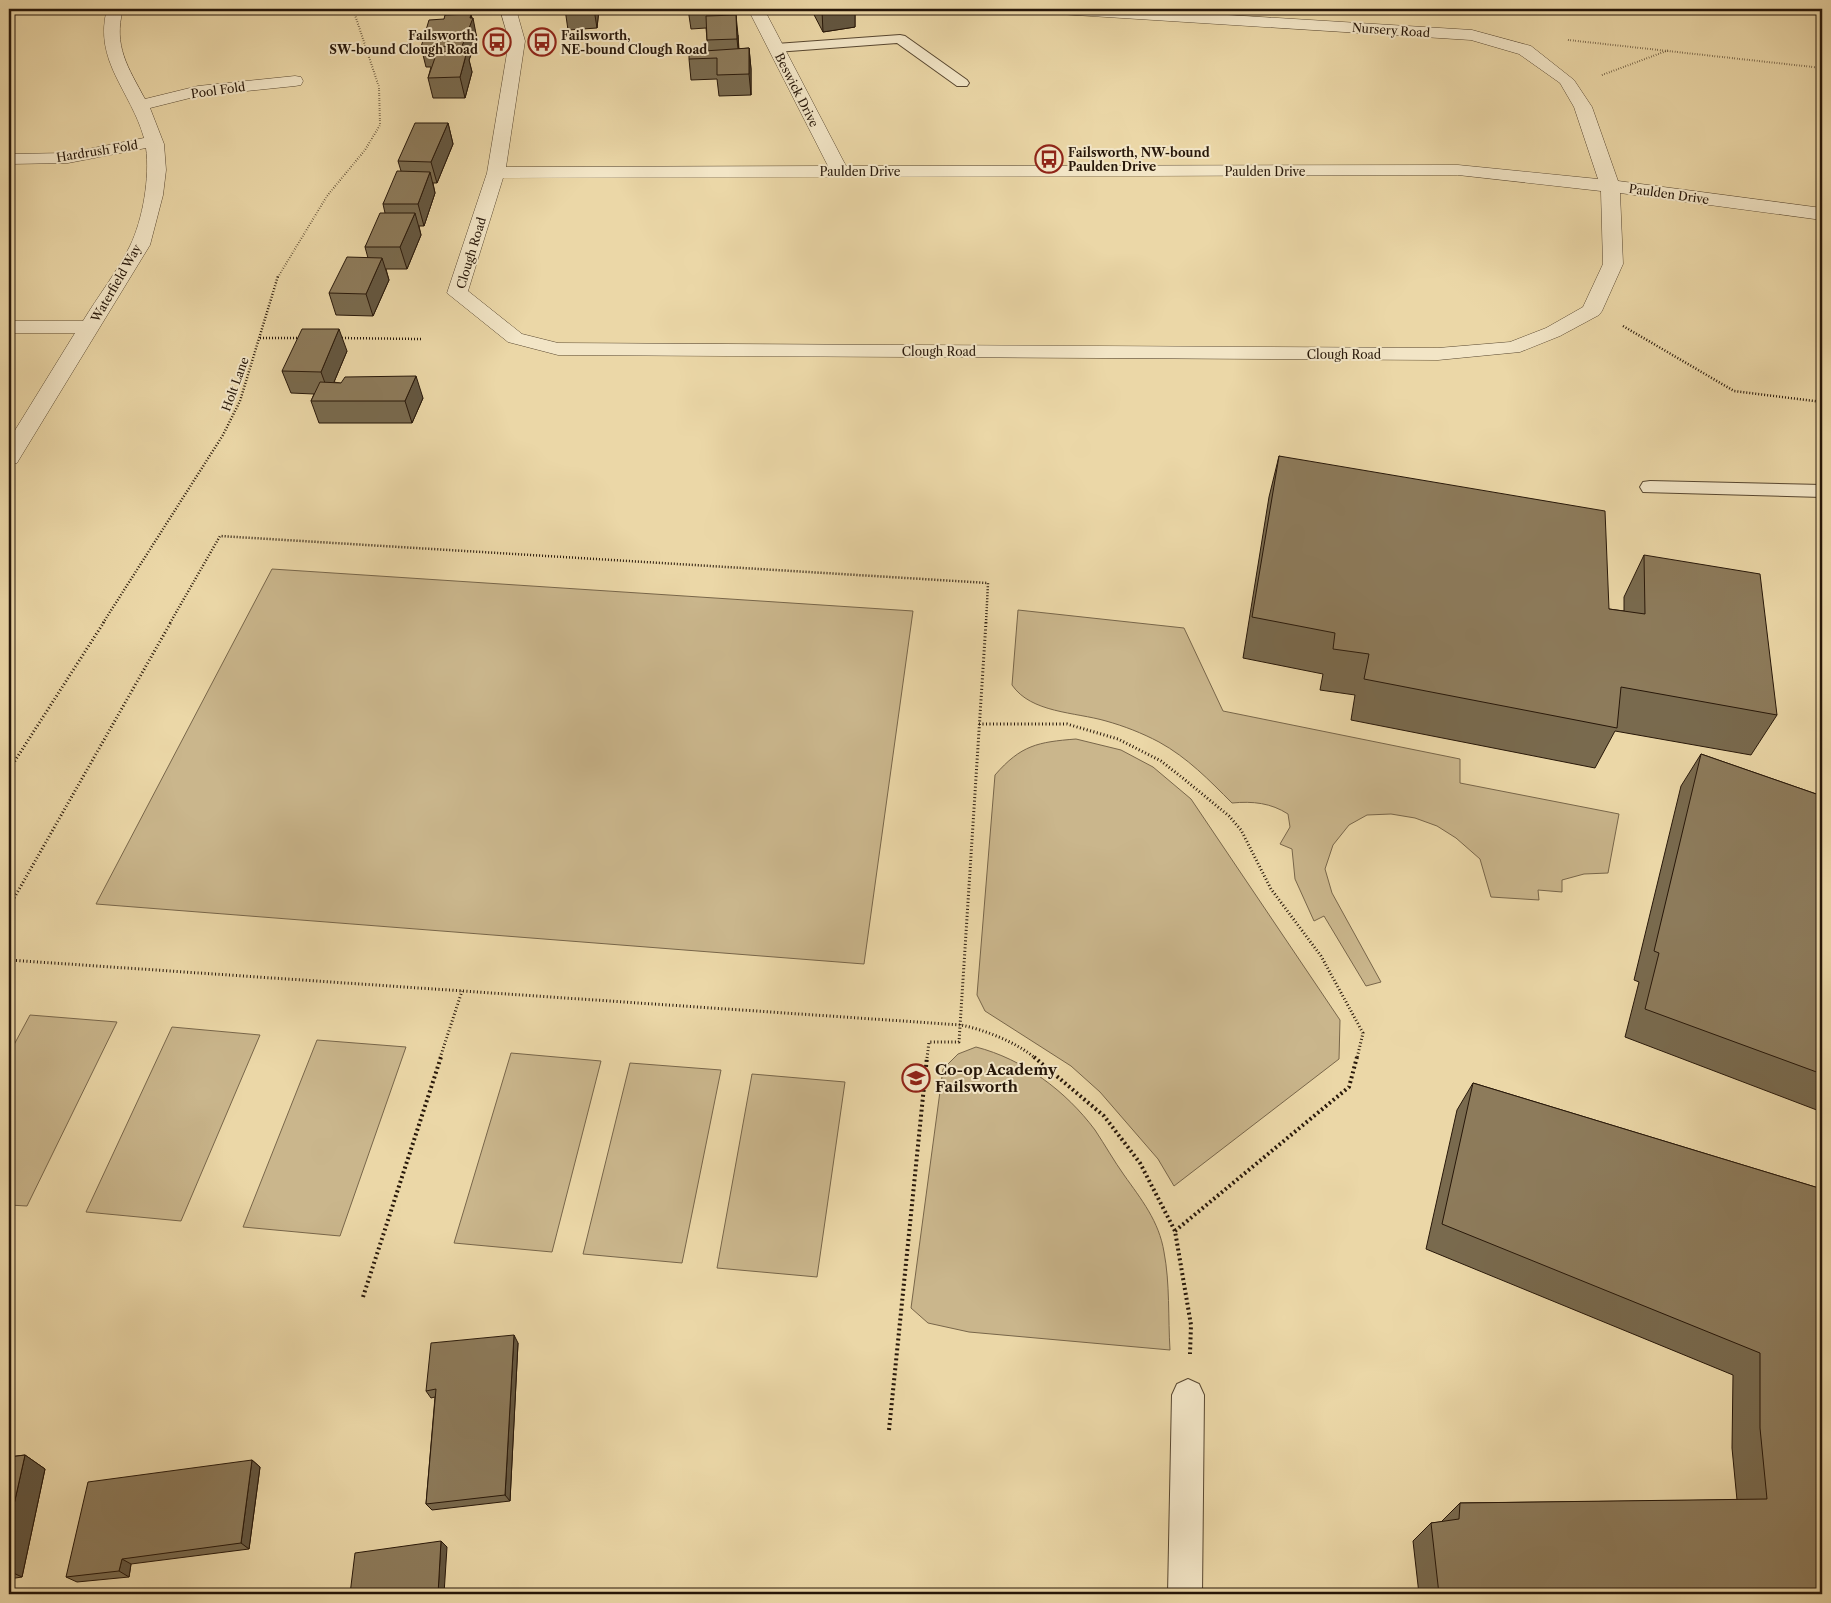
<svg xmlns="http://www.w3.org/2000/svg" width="1831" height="1603" viewBox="0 0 1831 1603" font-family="'Libre Caslon Text',serif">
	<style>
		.green { fill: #cab68c; stroke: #78664a }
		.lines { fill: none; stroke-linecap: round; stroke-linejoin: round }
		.lane-casing { stroke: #584730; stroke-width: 2 }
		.street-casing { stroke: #584730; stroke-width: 1 }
		.path-far3 { stroke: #271709; stroke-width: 2; stroke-dasharray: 0.5 2; stroke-linecap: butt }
		.path-far2 { stroke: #271709; stroke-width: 2.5; stroke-dasharray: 1 2; stroke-linecap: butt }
		.path-far1 { stroke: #271709; stroke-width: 3; stroke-dasharray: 1 2.5; stroke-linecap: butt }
		.path { stroke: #271709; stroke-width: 4; stroke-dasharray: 2 3; stroke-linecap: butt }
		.lane { fill: #f2e5c6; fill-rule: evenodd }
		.street { fill: #f2e5c6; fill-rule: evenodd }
		.wall { fill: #796a4e; stroke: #271709 }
		.shaded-wall { fill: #635640; stroke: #271709 }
		.building { fill: #8d7b5b; stroke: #271709 }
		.labels { text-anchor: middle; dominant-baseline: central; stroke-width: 4; stroke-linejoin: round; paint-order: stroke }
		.far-street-label { font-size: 12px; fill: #271709; stroke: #f2e5c6 }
		.far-poi-label { font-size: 12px; font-weight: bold; fill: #271709; stroke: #f2e5c6; text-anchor: start }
		.poi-label { font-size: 15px; font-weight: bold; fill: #271709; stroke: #f2e5c6; text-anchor: start }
	</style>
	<rect width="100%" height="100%" fill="#ebd7a7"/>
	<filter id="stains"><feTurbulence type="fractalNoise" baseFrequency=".004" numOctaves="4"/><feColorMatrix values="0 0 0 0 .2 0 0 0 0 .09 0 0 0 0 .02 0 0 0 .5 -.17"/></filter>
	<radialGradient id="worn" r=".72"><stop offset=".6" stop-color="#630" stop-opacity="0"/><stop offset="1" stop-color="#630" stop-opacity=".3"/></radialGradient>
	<path class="green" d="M272 569 913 611 864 964 96 904Z
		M1018 610 1184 628 1223 711 1460 759V783L1619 814 1608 873 1584 874 1562 880V892L1538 890 1539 900 1491 897 1480 859 1456 838 1437 826 1415 818 1391 814 1367 815 1349 825 1333 845 1325 869 1332 893 1381 982 1366 986 1324 916 1314 921 1295 879 1292 849 1280 844 1290 827 1288 814C1271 803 1253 801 1232 803 1209 780 1188 758 1159 742 1142 733 1124 726 1106 721 1075 712 1031 713 1012 685Z
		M1076 739 1121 750 1153 767 1191 799 1340 1020 1339 1059 1174 1186 1158 1159 1100 1092 1071 1066 985 1011 977 995 995 775C1021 745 1038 742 1076 739Z
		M30 1015 117 1022 27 1206 9 1205V1054Z
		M172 1027 260 1035 181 1221 86 1212Z
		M317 1040 406 1047 340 1236 243 1227Z
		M976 1047C1023 1059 1066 1091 1095 1130 1105 1145 1114 1161 1124 1175 1141 1199 1159 1221 1164 1252 1170 1283 1168 1318 1170 1350L969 1332 928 1323 911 1308 943 1069 958 1054Z
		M511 1053 601 1061 552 1252 454 1243Z
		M630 1063 721 1070 682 1263 583 1254Z
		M752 1074 845 1082 817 1277 717 1268Z"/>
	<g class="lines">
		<g class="lane-casing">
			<path id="lane" d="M900 35 905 36 967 80 969 83 967 86H957L897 43 776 52 769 48 776 44Z
				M1650 481 1822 485V497L1643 492 1640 487 1643 482Z
				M1188 1379 1199 1384 1204 1395 1202 1594H1168L1172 1395 1177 1384Z"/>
		</g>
		<g class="street-casing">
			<path id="street" d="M107 9H123C113 46 128 67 145 99L198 86 295 76 301 77 303 81 301 85 295 86 198 96 150 108 164 144 166 170 163 195 150 245 20 458 17 463 9 465V440L75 333H9V321H83C98 296 117 272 130 246 143 219 150 177 146 148L68 163 9 164V154L68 153 144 138C131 91 93 61 107 9Z
				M500 9H516L525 41 506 167 828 166 748 9H764L846 166 1458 165 1598 179 1574 107 1560 83 1519 54 1471 40 1059 14 1051 9H1131L1472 30 1531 46 1574 80 1592 107 1618 181 1822 208V220L1620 193 1623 264 1602 311 1599 315 1560 336 1520 352 1438 360 558 355 508 342 447 293 487 173 509 41ZM1458 175 1601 191 1603 264 1583 307 1546 328 1510 342 1438 348 558 343 522 334 468 291 503 178Z"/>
		</g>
		<path class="path-far3" d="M1568 40 1822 68
			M1602 75 1669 50
			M278 277 327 196 365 150 380 125 379 87 353 9"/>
		<path class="path-far2" d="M1623 326 1734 391 1822 402
			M260 338H300
			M339 338 421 339
			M103 623 223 435 240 401 278 276
			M170 623 220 536 988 583 986 623"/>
		<path class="path-far1" d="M979 724H1067L1118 739 1161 761 1184 779 1229 816 1241 830 1271 889 1321 956 1363 1033 1357 1058
			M9 770 104 622
			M9 907 171 622
			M9 960 961 1025C985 1030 1016 1042 1035 1058
			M440 1058 462 991
			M927 1058 929 1042H959L986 622"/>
		<path class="path" d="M1034 1057 1104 1116 1140 1163 1175 1231 1191 1325 1190 1354
			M1175 1231 1349 1087 1357 1057
			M363 1297 441 1057
			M889 1430 927 1057"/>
		<use href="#lane" class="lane"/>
		<use href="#street" class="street"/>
	</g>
	<path class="wall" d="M565 9H599L597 28 568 30Z
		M688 9H719V16L738 35 739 49 749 48 751 69V95L719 96 717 79 691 80 689 59 708 50 706 28 691 29Z
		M811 9H855V27L823 32Z
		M471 14 477 39 469 60 472 72 465 98H433L428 78 431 67H426L421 47 444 19Z
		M448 123 453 144 437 183H433L435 193 424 226H419L421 235 407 269H386L389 280 373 316 336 315 329 293 368 258 365 247 385 213 383 204 401 171 398 161Z
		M347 351 334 382 423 398 412 423H319L311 401 314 394 291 393 282 371Z
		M1279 456 1609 609 1624 611V597L1644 555 1777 715 1751 755 1615 731 1595 768 1351 720 1355 695 1320 690 1323 674 1243 658 1269 497Z
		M1701 754 1822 796V1112L1625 1037 1639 982 1634 980 1681 786Z
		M1473 1083 1822 1189V1594H1419L1413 1541 1431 1523 1441 1522 1460 1503 1737 1500 1732 1448 1733 1375 1426 1249 1457 1110Z
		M518 1343 510 1501 432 1510 426 1504 435 1397 431 1398 426 1391Z
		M25 1455 45 1469 22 1577 9 1579V1457Z
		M252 1460 260 1467 249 1549 131 1564 129 1577 77 1582 66 1577Z"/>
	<path class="shaded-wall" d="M594 9H599L597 28Z
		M841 9H855V27L823 32 822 11Z
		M471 14 472 20 473 18 477 39 469 60 472 72 465 98 460 77 465 59 462 46Z
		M736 15 738 35 739 59 737 39Z
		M749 48 751 69V95L749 74Z
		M448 123 453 144 437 183 431 162Z
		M430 172 435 193 424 226 418 204Z
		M415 213 421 235 407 269 400 247Z
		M382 258 389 280 373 316 366 294Z
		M339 329 347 351 329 394 321 372Z
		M416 376 423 398 412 423 405 401Z
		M514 1335 518 1343 510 1501 505 1495Z
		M25 1455 45 1469 22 1577 9 1571V1527Z
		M252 1460 260 1467 249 1549 241 1543Z
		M441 1541 447 1547 444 1594H438Z
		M122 1559 131 1564 129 1577 119 1571Z"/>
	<path class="building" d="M820 9H841L822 11Z
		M471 14 470 18H473L462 46 421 47 429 20 444 19 445 15Z
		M736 15 737 39 707 40 706 16Z
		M749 48V74L717 75V58L689 59V52Z
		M467 51 460 77 428 78 437 52Z
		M415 123H448L431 162 398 161Z
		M397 171 430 172 418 204H383Z
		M380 213H415L400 247H365Z
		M347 257 382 258 366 294 329 293Z
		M302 329H339L321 372 282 371Z
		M416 376 405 401H311L320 382 341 383 345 377Z
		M1279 456 1605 511 1609 609 1645 614 1644 555 1760 574 1777 715 1621 687 1617 728 1364 679 1369 654 1333 649 1335 633 1252 617Z
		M1701 754 1822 796V1074L1645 1009 1659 953 1654 951Z
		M1473 1083 1822 1189V1594H1439L1431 1523 1459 1519 1460 1503 1767 1499 1760 1428V1353L1442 1224Z
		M514 1335 505 1495 426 1504 436 1389 426 1391 431 1343Z
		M25 1455 9 1527V1457Z
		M252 1460 241 1543 122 1559 119 1571 66 1577 88 1482Z
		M441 1541 438 1594H350L355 1553Z"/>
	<defs>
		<g id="bus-ring" transform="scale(1.4375)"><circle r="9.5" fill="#f2e5c6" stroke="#8f2418" stroke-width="1.5"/><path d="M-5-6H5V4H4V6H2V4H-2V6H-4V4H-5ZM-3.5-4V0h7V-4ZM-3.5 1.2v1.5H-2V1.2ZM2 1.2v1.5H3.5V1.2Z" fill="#8f2418"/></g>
		<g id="school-ring" transform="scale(1.4375)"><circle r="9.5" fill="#f2e5c6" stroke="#8f2418" stroke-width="1.5"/><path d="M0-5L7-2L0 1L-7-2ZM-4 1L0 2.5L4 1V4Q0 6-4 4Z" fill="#8f2418"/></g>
	</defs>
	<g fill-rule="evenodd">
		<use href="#bus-ring" x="497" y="42"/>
		<use href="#bus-ring" x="542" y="42"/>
		<use href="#bus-ring" x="1049" y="159"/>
		<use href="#school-ring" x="916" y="1078"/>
	</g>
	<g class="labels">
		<g class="far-street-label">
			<text transform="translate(1391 30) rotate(4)">Nursery Road</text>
			<text transform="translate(218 90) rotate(-8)">Pool Fold</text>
			<text transform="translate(797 90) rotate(63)">Beswick Drive</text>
			<text transform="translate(97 151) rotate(-9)">Hardrush Fold</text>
			<text x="860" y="171">Paulden Drive</text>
			<text x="1265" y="171">Paulden Drive</text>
			<text transform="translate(1669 194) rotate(8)">Paulden Drive</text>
			<text transform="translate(471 253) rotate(-73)">Clough Road</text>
			<text transform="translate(116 283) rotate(-60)">Waterfield Way</text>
			<text x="939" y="351">Clough Road</text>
			<text x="1344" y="354">Clough Road</text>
			<text transform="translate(235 384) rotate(-70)">Holt Lane</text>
		</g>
		<g class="far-poi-label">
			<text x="478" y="35" text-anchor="end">Failsworth,<tspan x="478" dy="14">SW-bound Clough Road</tspan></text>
			<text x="561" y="35">Failsworth,<tspan x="561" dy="14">NE-bound Clough Road</tspan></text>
			<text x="1068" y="152">Failsworth, NW-bound<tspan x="1068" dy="14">Paulden Drive</tspan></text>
		</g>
		<g class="poi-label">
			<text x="935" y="1069">Co-op Academy<tspan x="935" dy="17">Failsworth</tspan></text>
		</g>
	</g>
	<rect width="1831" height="1603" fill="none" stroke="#ebd7a7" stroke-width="30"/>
	<rect x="10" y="10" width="1811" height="1583" fill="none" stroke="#271709" stroke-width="2.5"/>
	<rect x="15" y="15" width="1801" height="1573" fill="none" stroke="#271709"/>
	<rect width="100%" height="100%" filter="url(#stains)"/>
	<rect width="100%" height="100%" fill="url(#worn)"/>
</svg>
